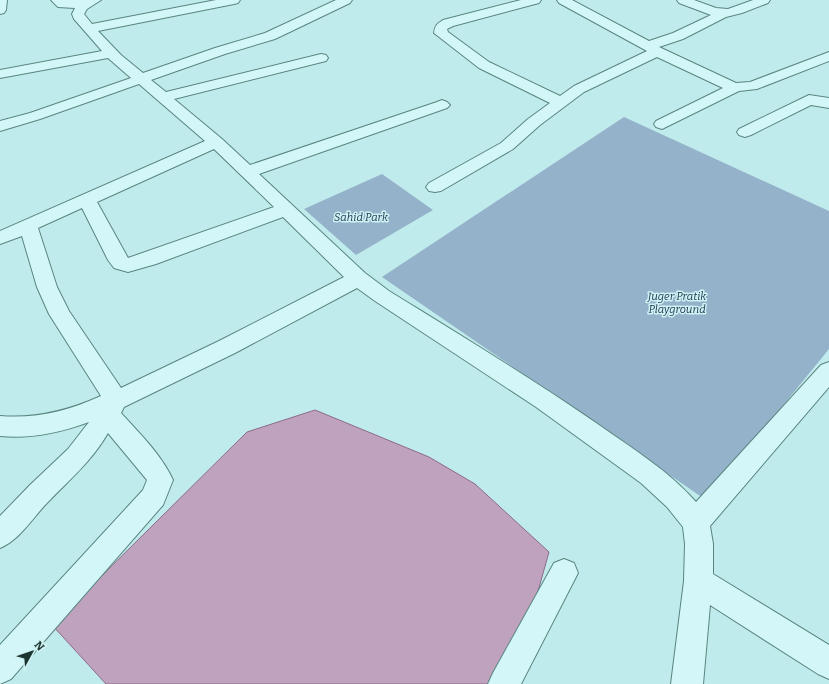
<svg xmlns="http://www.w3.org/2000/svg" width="829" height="684" viewBox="0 0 829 684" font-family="Bitter,serif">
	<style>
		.green { fill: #94b2ca }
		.water { fill: #bfa3be; stroke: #8c6a89 }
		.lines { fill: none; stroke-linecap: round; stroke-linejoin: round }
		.minor-casing { stroke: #58857f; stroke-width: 2 }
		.minor { fill: #d3f7f8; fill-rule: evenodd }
		.labels { text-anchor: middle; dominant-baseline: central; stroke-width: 3; stroke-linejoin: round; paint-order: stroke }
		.park-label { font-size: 11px; font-style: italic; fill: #243651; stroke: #cff3f4 }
	</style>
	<rect width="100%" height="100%" fill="#c0ebec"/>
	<path class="green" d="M624 117 829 211V349L706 500 382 277Z
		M382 174 433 210 356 255 304 209Z"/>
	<path class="water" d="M315 410 429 457 475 484 549 552 524 641 495 684H106L52 625 247 432Z"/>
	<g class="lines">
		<g class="minor-casing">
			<path id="minor" d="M0 0H7L6 10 4 13 0 14Z
				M51 0H101L87 9 84 14 92 24 216 0H240L238 3 234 4 98 31 121 55 143 73 215 48 265 33 336 0H352L350 3 275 39 225 54 151 80 166 92 321 54 326 55 328 58 326 61 174 99 222 139 250 165 437 102 442 100 447 102 450 105 447 108 259 174 365 273 389 291C460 335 531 378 599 425 633 449 669 471 696 502L821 365 829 362V387L710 526 713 544V574L829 645V679L818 674 710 605 703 684H671L684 581 685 544 683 527 667 507 641 483 536 407 375 301 357 288 235 353 124 407 121 413C140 434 161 454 173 480L163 505 11 679 0 684V645L143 490 147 480 108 433C92 461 70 479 48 502 33 517 20 540 0 548V516L30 485 68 449 89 422C59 433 31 439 0 436V416C36 419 68 411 101 396L49 314 37 287 22 236 0 244V231L205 141 139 84 40 119 0 131V121L30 113 131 78 108 58 0 78V70L102 51 74 19 72 14 75 8 58 7ZM214 149 274 207 128 258 97 202ZM82 208 108 260 114 268 128 272 156 264 283 217 344 277 219 341 121 388 69 311 57 287 38 228Z
				M521 0H541L539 3 453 26 447 29 448 32 489 62 560 96 574 86 647 51 559 3 557 0H572L649 41 673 33 711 15 679 3 677 0H694L716 8 728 9 753 0H770L768 3 742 13 726 17 683 39 659 47 736 83 750 82 829 52V61L757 89 739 91 662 129 656 127 654 124 656 121 723 88 657 57 584 92 540 125 513 149 441 191 435 192 429 191 426 187 429 183 501 143 528 119 550 103 479 68 434 33C435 25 437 24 443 20Z
				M809 95 829 98V108L811 105 751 135 745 137 739 135 737 132 739 129Z
				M564 559 574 563 578 573 521 684H488L493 673 554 563Z"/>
		</g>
		<use href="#minor" class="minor"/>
	</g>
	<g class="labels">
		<g class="park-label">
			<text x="361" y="217">Sahid Park</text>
			<text x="677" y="296">Juger Pratik<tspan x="677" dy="13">Playground</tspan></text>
		</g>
	</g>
	<g transform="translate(32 652) rotate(50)" stroke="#cff3f4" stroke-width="3" paint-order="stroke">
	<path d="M0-3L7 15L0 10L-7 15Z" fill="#1c3530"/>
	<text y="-6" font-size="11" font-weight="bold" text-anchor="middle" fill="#1c3530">N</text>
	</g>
</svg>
